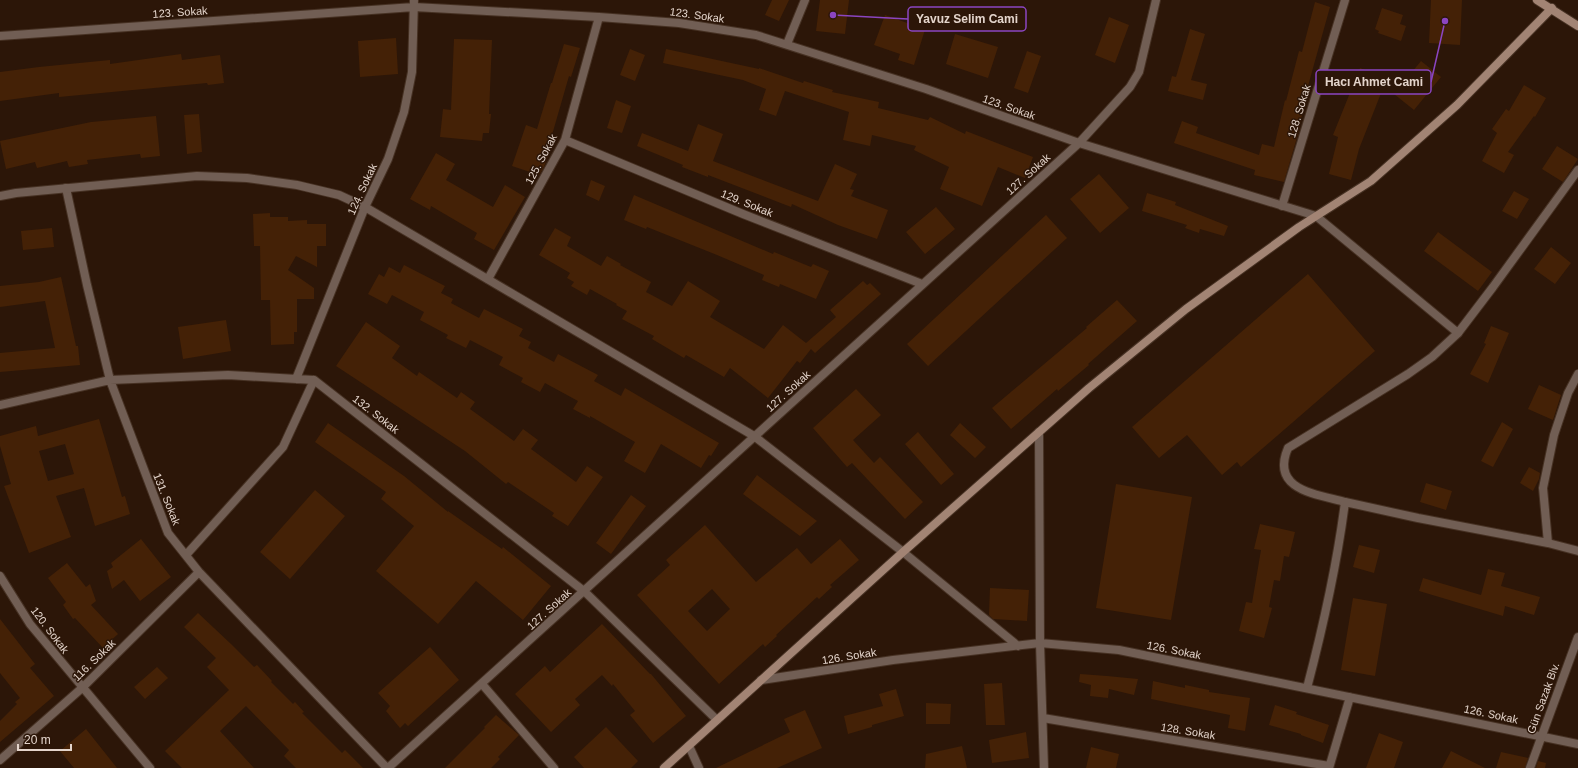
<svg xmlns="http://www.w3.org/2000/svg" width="1578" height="768" viewBox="0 0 1578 768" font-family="Arial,sans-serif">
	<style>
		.building { fill: #442106; fill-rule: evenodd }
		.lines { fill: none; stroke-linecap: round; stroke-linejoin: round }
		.service-casing { stroke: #463123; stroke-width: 10 }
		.minor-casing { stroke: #463123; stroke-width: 10 }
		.tertiary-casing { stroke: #463123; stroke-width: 10 }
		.secondary-casing { stroke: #463123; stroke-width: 10 }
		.service { stroke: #715e54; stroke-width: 8 }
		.minor { stroke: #715e54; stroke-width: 8 }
		.tertiary { stroke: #715e54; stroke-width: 8 }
		.secondary { stroke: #a28474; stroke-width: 8 }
		.labels { text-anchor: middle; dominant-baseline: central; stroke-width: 3; stroke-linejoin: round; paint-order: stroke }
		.street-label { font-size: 11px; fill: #e4d5cc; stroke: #2c1608 }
		.leader { fill: none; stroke: #8b45c1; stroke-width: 1.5 }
		.callout-dot { fill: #8b45c1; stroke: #2c1608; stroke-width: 1.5 }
		.callout { fill: #2c1608; stroke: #8b45c1; stroke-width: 1.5 }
		.callout-label { font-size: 12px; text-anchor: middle; font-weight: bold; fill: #e4d5cc }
	</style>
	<rect width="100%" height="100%" fill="#2c1608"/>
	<path class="building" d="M772 0H789L779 21 765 15Z
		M820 0H849L845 34 816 31Z
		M1431 0H1462L1460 45 1429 43Z
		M1315 2 1330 7 1303 104 1304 105 1298 134 1284 182 1254 175 1255 170 1174 143 1182 121 1198 127 1196 133 1259 155 1262 144 1274 147 1285 100 1286 101 1299 51 1302 52Z
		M1382 8 1403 15 1400 24 1406 26 1401 41 1378 33 1379 31 1375 29Z
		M885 15 910 24 913 15 928 20 914 65 898 60 900 54 874 45Z
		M1109 17 1129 25 1115 63 1095 55Z
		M1190 29 1205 34 1191 80 1207 84 1203 100 1168 91 1172 76 1176 77Z
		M955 34 998 47 988 78 946 64Z
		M396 38 398 74 360 77 358 41Z
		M454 39 492 40 489 114H491L489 133H483L482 141 440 137 443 109 451 110Z
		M564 44 580 48 571 77 569 76 552 135 555 136 544 167 539 175 512 166 526 125 537 129 551 83H552Z
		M630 49 645 55 635 81 620 75Z
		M666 49 759 69V68L803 83 804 81 833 90 832 92 879 102 878 108 928 120 930 117 965 134 966 131 1033 157 1025 178 998 167 982 206 940 189 949 167 914 150 916 146 872 135 870 146 843 140 849 112 785 91 776 116 759 110 766 89 743 80 663 63Z
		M1027 51 1041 56 1028 93 1014 88Z
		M181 54 182 60 220 55 224 83 208 85 207 83 59 97V93L0 101V72L39 67 110 60V64Z
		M1421 61 1441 77 1414 110 1394 94Z
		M1360 68 1387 78 1359 149 1351 180 1329 174 1338 137 1333 135Z
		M1524 85 1546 98 1535 117 1534 116 1508 152 1514 155 1504 173 1482 161 1497 133 1492 129 1506 109 1509 111Z
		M616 100 631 106 622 133 607 128Z
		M199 114 202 152 187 154 184 115Z
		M156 116 160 156 141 158 140 154 87 160 88 164 69 167 67 161 37 168 35 162 6 169 0 141 91 122Z
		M698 124 723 134 713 161 818 201 835 164 857 174 850 189 854 190 851 196 888 210 877 239 838 225 792 204 791 207 708 175V177L682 167 683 165 637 146 642 133 688 151Z
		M1557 146 1578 159 1563 182 1542 169Z
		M436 153 455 164 446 180 493 207 505 185 525 197 494 250 474 239 477 233 431 206 430 210 410 199Z
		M1099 174 1129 208 1100 233 1070 199Z
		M591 180 605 186 599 201 586 195Z
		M1514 191 1529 199 1517 219 1502 211Z
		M1147 193 1176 202 1175 205 1228 226 1224 236 1200 229 1199 233 1185 228 1187 225 1142 211Z
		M634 195 773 254 774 252 811 267 813 264 829 271 816 299 780 284 779 287 762 280 764 275 717 255 647 227 646 229 624 220Z
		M936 207 955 229 925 254 906 232Z
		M270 213V217H288V221L307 220V224H326V246H317V267L296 256 288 270 314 288V299H297V332H294V344L271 345 270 300H261L260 246H254L253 214Z
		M1046 215 1067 238 928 366 907 344Z
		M52 228 54 247 23 250 21 231Z
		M555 228 571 237 567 246 601 266 607 256 621 264 620 265 651 282 646 292 672 306 688 281 720 301 710 317 764 349 783 325 806 343 836 317 830 310 863 281 867 285 870 283 881 294 815 353 811 349 800 363 797 361 768 398 730 368 724 377 686 355 684 358 652 339 654 336 622 319 627 311 616 305 617 304 590 289 587 295 571 286 574 282 567 278 570 273 539 255Z
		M1438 232 1492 272 1478 291 1424 251Z
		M1551 247 1571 263 1555 284 1534 269Z
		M404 265 445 286 441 293 453 299 451 303 479 318 484 309 523 329 519 336 531 342 528 348 554 362 558 354 598 375 594 381 621 396 625 388 719 443 711 456 709 455 701 468 661 444 645 473 624 461 635 442 590 416V418L573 409 578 401 545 383 540 392 521 382 523 378 499 365 503 357 470 340 466 348 446 338 448 335 420 320 424 312 392 295 387 304 368 294 379 274 384 277 389 267 400 273Z
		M1308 274 1375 351 1241 467 1237 462 1222 475 1187 435 1159 458 1132 427Z
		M61 277 76 346H78L80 365 0 372V353L55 348 45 301 0 307V286L39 282Z
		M1117 300 1137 321 1088 364 1089 365 1058 391 1057 389 1011 429 992 408 1087 328 1086 327Z
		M226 320 231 351 183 359 178 327Z
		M366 322 400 346 392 358 417 376 419 372 457 398 461 392 475 402 470 409 514 441 523 429 538 440 531 449 576 482 587 466 603 477 568 526 552 516 554 513 508 482 506 484 465 451 336 366Z
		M1491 326 1509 333 1488 383 1470 374 1486 344 1484 343Z
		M1539 385 1561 395 1553 420 1528 409Z
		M856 389 881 415 853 440 874 463 880 457 923 502 905 519 852 463 847 467 813 428Z
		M99 419 122 497 125 496 130 514 95 526 84 488 56 496 71 537 29 553 4 486 11 484 0 446V436L36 426 38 436ZM65 444 74 474 48 481 39 451Z
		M1502 422 1513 429 1493 467 1481 461Z
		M328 423 404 476 448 512V511L502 549 503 547 551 586 523 620 476 581 438 624 376 571 414 526 381 499 386 492 315 442Z
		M960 423 986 447 975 458 950 435Z
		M918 432 954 474 941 485 905 444Z
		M1529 467 1540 473 1539 479 1533 491 1520 483Z
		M757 475 817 521 800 536 743 494Z
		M1426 483 1452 491 1446 510 1420 502Z
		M1116 484 1192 497 1171 620 1096 608Z
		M315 490 345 516 290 579 260 552Z
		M631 495 646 506 611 554 596 543Z
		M1260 524 1295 532 1289 557 1284 556 1280 581 1274 580 1269 607 1272 608 1264 638 1239 631 1246 602 1252 603 1261 550 1254 549Z
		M705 525 756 582 797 548 811 564 840 539 859 560 830 585 832 587 819 599 817 597 776 635 777 636 765 647 763 644 719 684 637 595 670 565 666 560ZM712 589 730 609 707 631 688 611Z
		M141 539 171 577 140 601 124 580 112 589 107 571 113 567 111 563Z
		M1359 545 1380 550 1374 573 1353 567Z
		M67 563 86 587 90 584 96 601 91 605 118 634 103 648 75 618 73 619 63 605 66 602 48 578Z
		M1488 569 1505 573 1501 586 1540 597 1534 615 1505 606 1503 616 1419 591 1423 578 1481 595Z
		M990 588 1029 590 1027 621 993 619 989 615Z
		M1353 598 1387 604 1375 676 1341 670Z
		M198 613 231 644 254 667 257 665 272 681 271 682 293 704 295 702 304 712 302 713 342 753 345 750 363 768H296L284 756 289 750 246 706 220 731 254 768H182L165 751 229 690 207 667 216 658 184 627Z
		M0 619 35 664 30 668 54 696 0 742V721L17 704 15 702 20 698 0 673Z
		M602 624 650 674H651L686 716 653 743 630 715 635 711 613 684 612 686 602 675 575 699 580 705 551 732 515 694 545 666 550 672Z
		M430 647 459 680 408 726 405 723 400 728 386 711 390 706 378 693Z
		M157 667 168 678 145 699 134 687Z
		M1080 674 1107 676 1138 679 1134 695 1109 689 1108 698 1090 696 1091 685 1079 682Z
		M1153 681 1185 688V685L1209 690V692L1250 698 1245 731 1228 728 1230 715 1151 699Z
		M1002 683 1005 725H986L984 684Z
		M896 689 904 716 872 725V727L848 734 844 716 883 706 879 694Z
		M926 703 951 704 950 724H926Z
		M1275 705 1297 712 1296 714 1329 725 1323 743 1301 735V734L1269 725Z
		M805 710 822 748 777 768H716L790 732 784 719Z
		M496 715 519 735 498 757 500 759 491 768H445L485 728 484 727Z
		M606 727 638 761 631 768H584L574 757Z
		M86 729 117 768H74L60 751Z
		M1026 732 1029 758 992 763 989 740Z
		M1379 733 1403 742 1394 768H1366Z
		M962 746 967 768H925L926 754Z
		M1091 747 1119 754 1116 768H1086Z
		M1451 751 1485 768H1442Z
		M1501 752 1528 758 1525 768H1496Z
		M1538 761 1546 763 1545 768H1536Z"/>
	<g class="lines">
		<g class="service-casing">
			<path id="service" d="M1345 502C1316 494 1270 490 1288 448L1408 374 1432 357 1458 333"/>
		</g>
		<g class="minor-casing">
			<path id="minor" d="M0 36 414 7 599 17 679 23 756 35 926 89 1079 143 1316 216 1458 333 1493 287 1578 170
				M787 44 805 0
				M565 140 743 214 922 284
				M66 188 87 285 110 380 168 533 199 572 387 768
				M1282 206 1345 0
				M488 279 565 140 599 17
				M296 379 365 207 388 159 404 112 412 72 414 0
				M0 405 110 380 228 375 314 380 585 592 717 720
				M1039 432 1040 643 1044 768
				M1548 543 1543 488 1554 435 1568 393 1578 374
				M903 552 1018 646
				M186 555 283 447 314 380
				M0 576 30 624 150 768
				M761 680 893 660 1040 643 1119 650 1578 744
				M482 684 554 768
				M1307 688C1323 627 1337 565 1345 502L1418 518 1548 543 1578 551
				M1043 718 1329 766
				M689 746 699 768
				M0 760 82 688 199 572
				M388 768 1079 143 1130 87 1139 72 1156 0
				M1329 768 1350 697"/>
		</g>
		<g class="tertiary-casing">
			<path id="tertiary" d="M0 196 16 193 197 176 247 178 297 185 339 195 365 207 754 436 903 552
				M1530 768 1578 637"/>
		</g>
		<g class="secondary-casing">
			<path id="secondary" d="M1537 0 1578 26
				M664 768 903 552 1089 388 1186 309 1299 227 1371 181 1457 105 1552 8"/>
		</g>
		<use href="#service" class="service"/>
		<use href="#minor" class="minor"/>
		<use href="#tertiary" class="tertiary"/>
		<use href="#secondary" class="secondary"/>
	</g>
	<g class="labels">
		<g class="street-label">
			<text transform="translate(180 12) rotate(-4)">123. Sokak</text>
			<text transform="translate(697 15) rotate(8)">123. Sokak</text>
			<text transform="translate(1009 107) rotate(19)">123. Sokak</text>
			<text transform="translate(1299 111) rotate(-73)">128. Sokak</text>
			<text transform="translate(541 159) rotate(-62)">125. Sokak</text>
			<text transform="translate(1028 174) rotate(-42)">127. Sokak</text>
			<text transform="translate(362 189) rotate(-65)">124. Sokak</text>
			<text transform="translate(747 203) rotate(22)">129. Sokak</text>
			<text transform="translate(788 391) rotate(-42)">127. Sokak</text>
			<text transform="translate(376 414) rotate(38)">132. Sokak</text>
			<text transform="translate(167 499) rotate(68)">131. Sokak</text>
			<text transform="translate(549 609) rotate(-42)">127. Sokak</text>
			<text transform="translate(50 630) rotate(53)">120. Sokak</text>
			<text transform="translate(1174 650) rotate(11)">126. Sokak</text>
			<text transform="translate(849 656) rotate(-9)">126. Sokak</text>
			<text transform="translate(94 660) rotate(-44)">116. Sokak</text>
			<text transform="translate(1543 698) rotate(-70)">Gün Sazak Blv.</text>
			<text transform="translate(1491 714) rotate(12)">126. Sokak</text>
			<text transform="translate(1188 731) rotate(9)">128. Sokak</text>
		</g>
	</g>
	<path class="leader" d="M833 15L908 19M1445 21L1431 82"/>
	<g class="callout-dot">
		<circle cx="833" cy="15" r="4"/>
		<circle cx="1445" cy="21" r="4"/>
	</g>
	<g class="callout">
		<rect x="908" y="7" width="118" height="24" rx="4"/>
		<rect x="1316" y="70" width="115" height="24" rx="4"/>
	</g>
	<g class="callout-label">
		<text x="967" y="23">Yavuz Selim Cami</text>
		<text x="1374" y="86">Hacı Ahmet Cami</text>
	</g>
	<path d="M18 744v6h53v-6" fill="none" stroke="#e4d5cc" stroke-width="2"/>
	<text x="24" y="744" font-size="12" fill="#e4d5cc" stroke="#2c1608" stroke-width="3" paint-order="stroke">20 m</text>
</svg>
